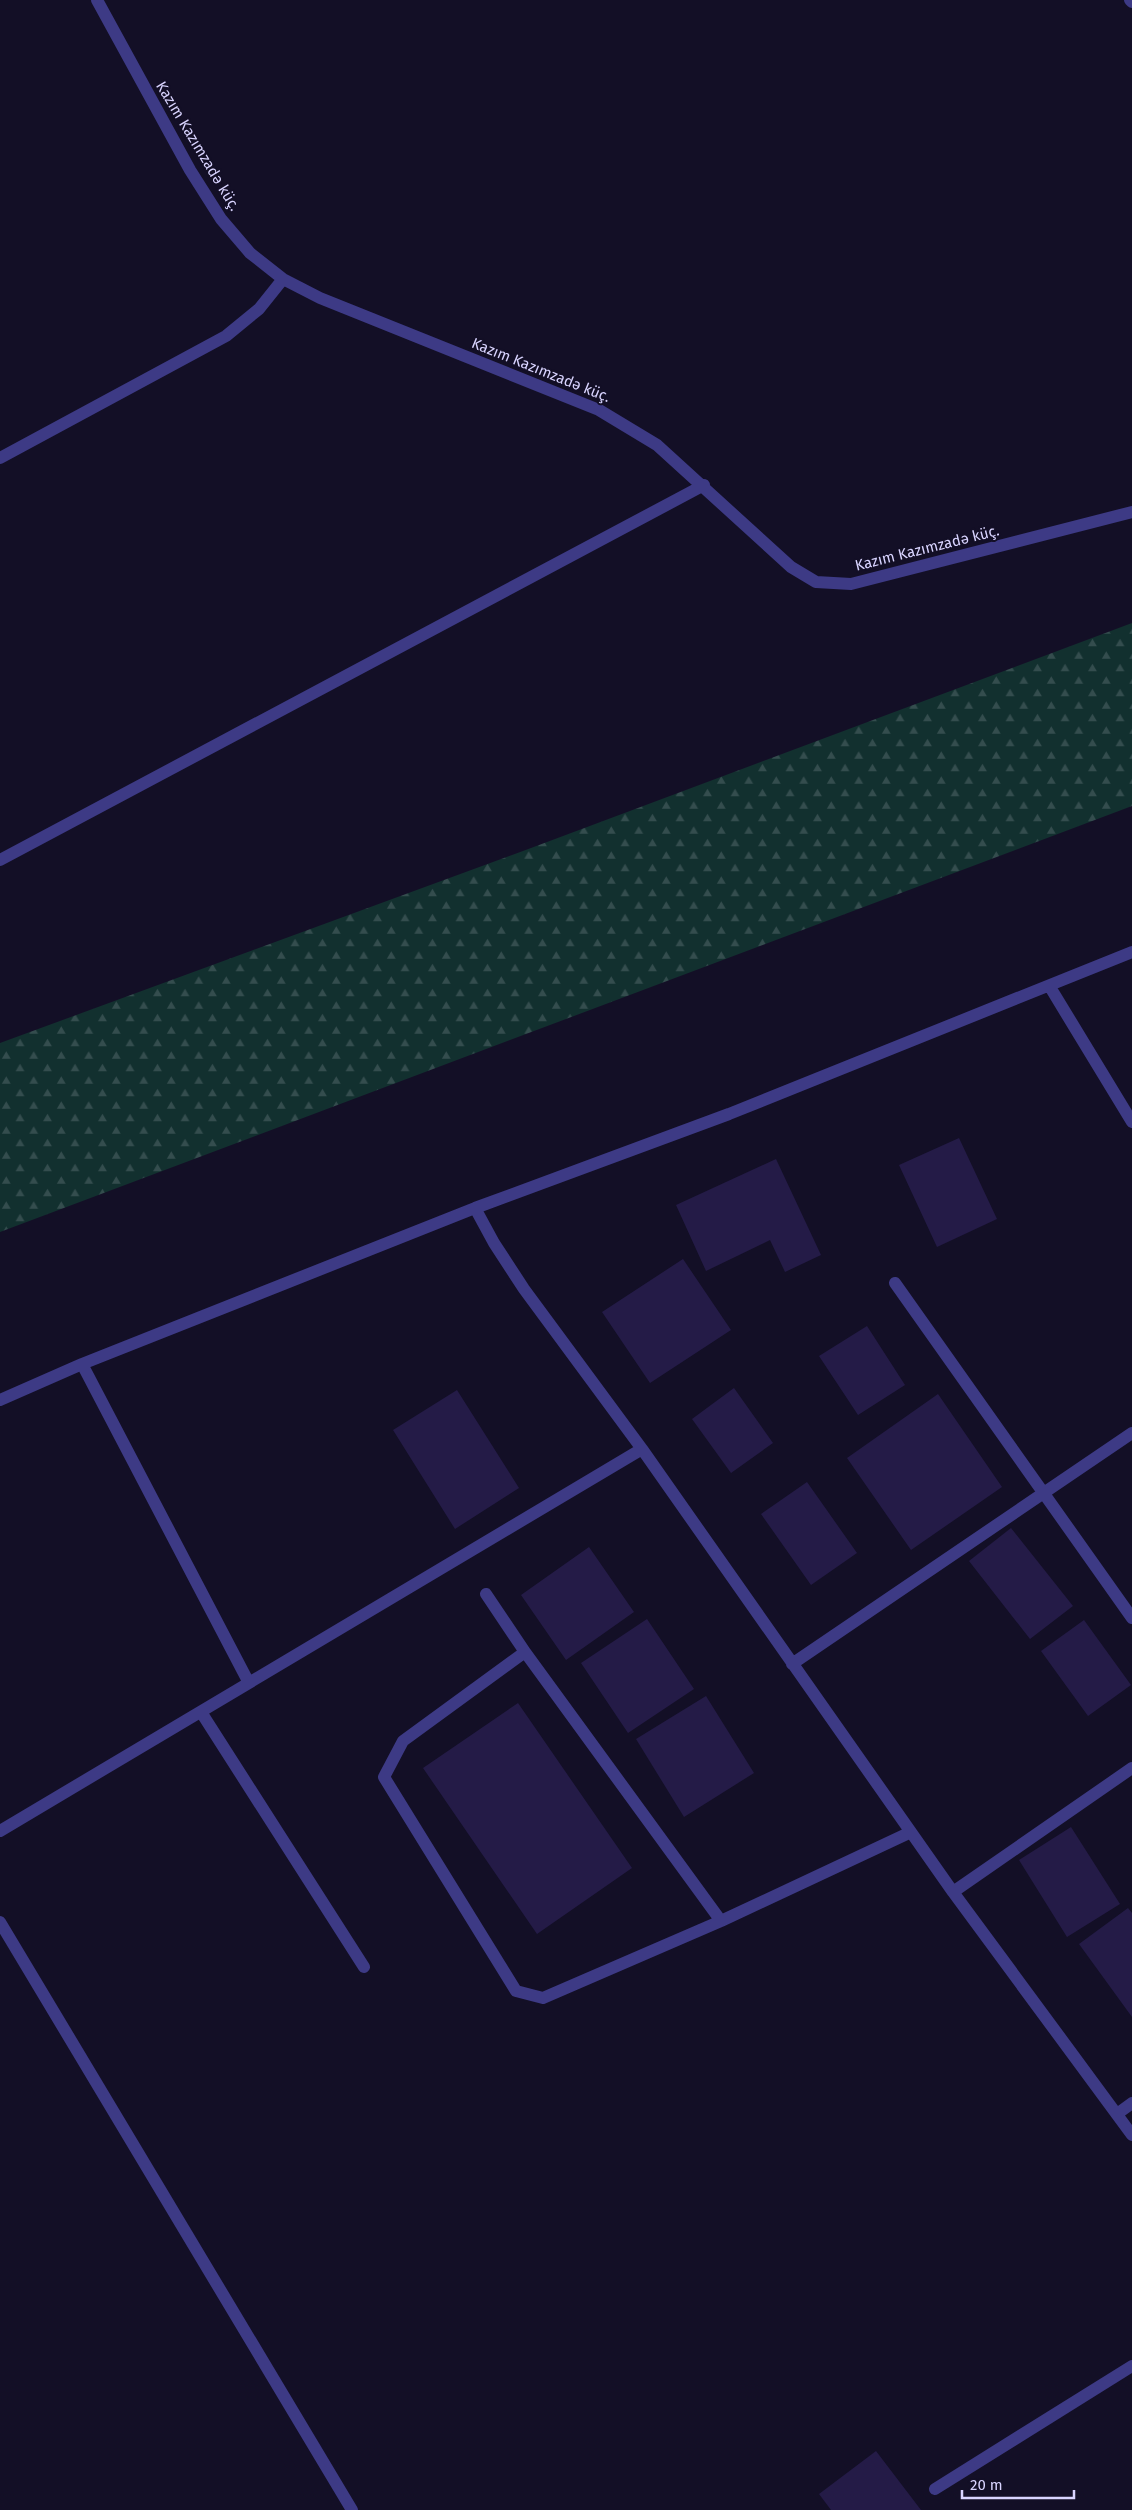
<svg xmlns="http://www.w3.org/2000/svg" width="1132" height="2510" viewBox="0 0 1132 2510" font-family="'Fira Sans',sans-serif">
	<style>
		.forest { fill: url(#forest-firs) }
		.building { fill: #241b47 }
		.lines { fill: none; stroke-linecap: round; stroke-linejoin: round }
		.minor { stroke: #3d3a85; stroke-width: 12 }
		.labels { text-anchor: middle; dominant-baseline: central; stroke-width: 4; stroke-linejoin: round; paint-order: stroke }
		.street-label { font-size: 15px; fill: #d9d4ff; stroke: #130f26 }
	</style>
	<defs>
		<pattern id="forest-firs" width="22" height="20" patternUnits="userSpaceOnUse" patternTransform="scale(1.25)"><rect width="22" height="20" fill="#12302f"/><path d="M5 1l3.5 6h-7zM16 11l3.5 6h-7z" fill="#344d4e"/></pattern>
	</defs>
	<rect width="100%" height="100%" fill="#130f26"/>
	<path class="forest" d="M1132 623V806L0 1232V1043L523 851Z"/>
	<path class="building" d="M959 1138 997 1219 937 1247 899 1165Z
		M776 1159 821 1255 785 1272 770 1240 706 1271 676 1205Z
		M683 1259 731 1330 650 1383 602 1312Z
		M867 1326 905 1385 858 1415 819 1356Z
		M734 1388 773 1443 731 1473 692 1419Z
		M457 1390 519 1488 455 1529 393 1430Z
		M938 1394 1002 1487 911 1550 847 1458Z
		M807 1482 857 1553 811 1585 761 1514Z
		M1011 1528 1073 1606 1030 1639 969 1561Z
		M589 1547 634 1612 566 1660 521 1595Z
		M647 1619 694 1689 628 1733 581 1663Z
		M1084 1620 1131 1685 1088 1716 1041 1651Z
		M706 1696 754 1773 684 1817 636 1739Z
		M518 1703 632 1868 537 1934 423 1768Z
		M1071 1827 1120 1904 1067 1937 1019 1860Z
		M1128 1908 1132 1913V2017L1079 1944Z
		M876 2451 921 2510H831L819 2494Z"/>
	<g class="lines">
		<path class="minor" d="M97 0 190 170 221 219 250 253 283 279 320 298 599 410 657 445 791 567 816 582 851 584 1132 512
			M1130 0 1132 2
			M0 458 226 336 259 309 283 279
			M0 860 704 485
			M1050 987 1132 1122
			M475 1208 494 1243 524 1289 642 1449 953 1892 1132 2135
			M895 1283 1132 1618
			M82 1364 249 1683
			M0 1400 82 1364 475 1208 729 1114 1132 952
			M486 1594 525 1652
			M792 1664 1132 1433
			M201 1712 364 1967
			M0 1831 642 1449
			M953 1892 1132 1768
			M721 1921 525 1652 403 1741 384 1777 516 1991 543 1998 721 1921 911 1832
			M0 1922 352 2510
			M1117 2114 1132 2103
			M935 2489 1132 2366"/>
	</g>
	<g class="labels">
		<g class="street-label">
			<text transform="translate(198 146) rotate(59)">Kazım Kazımzadə küç.</text>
			<text transform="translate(541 370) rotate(22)">Kazım Kazımzadə küç.</text>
			<text transform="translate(927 548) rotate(-14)">Kazım Kazımzadə küç.</text>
		</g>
	</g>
	<path d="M962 2490v8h112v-8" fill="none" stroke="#d9d4ff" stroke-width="2.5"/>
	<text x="970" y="2490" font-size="15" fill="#d9d4ff" stroke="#130f26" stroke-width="4" paint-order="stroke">20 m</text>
</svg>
